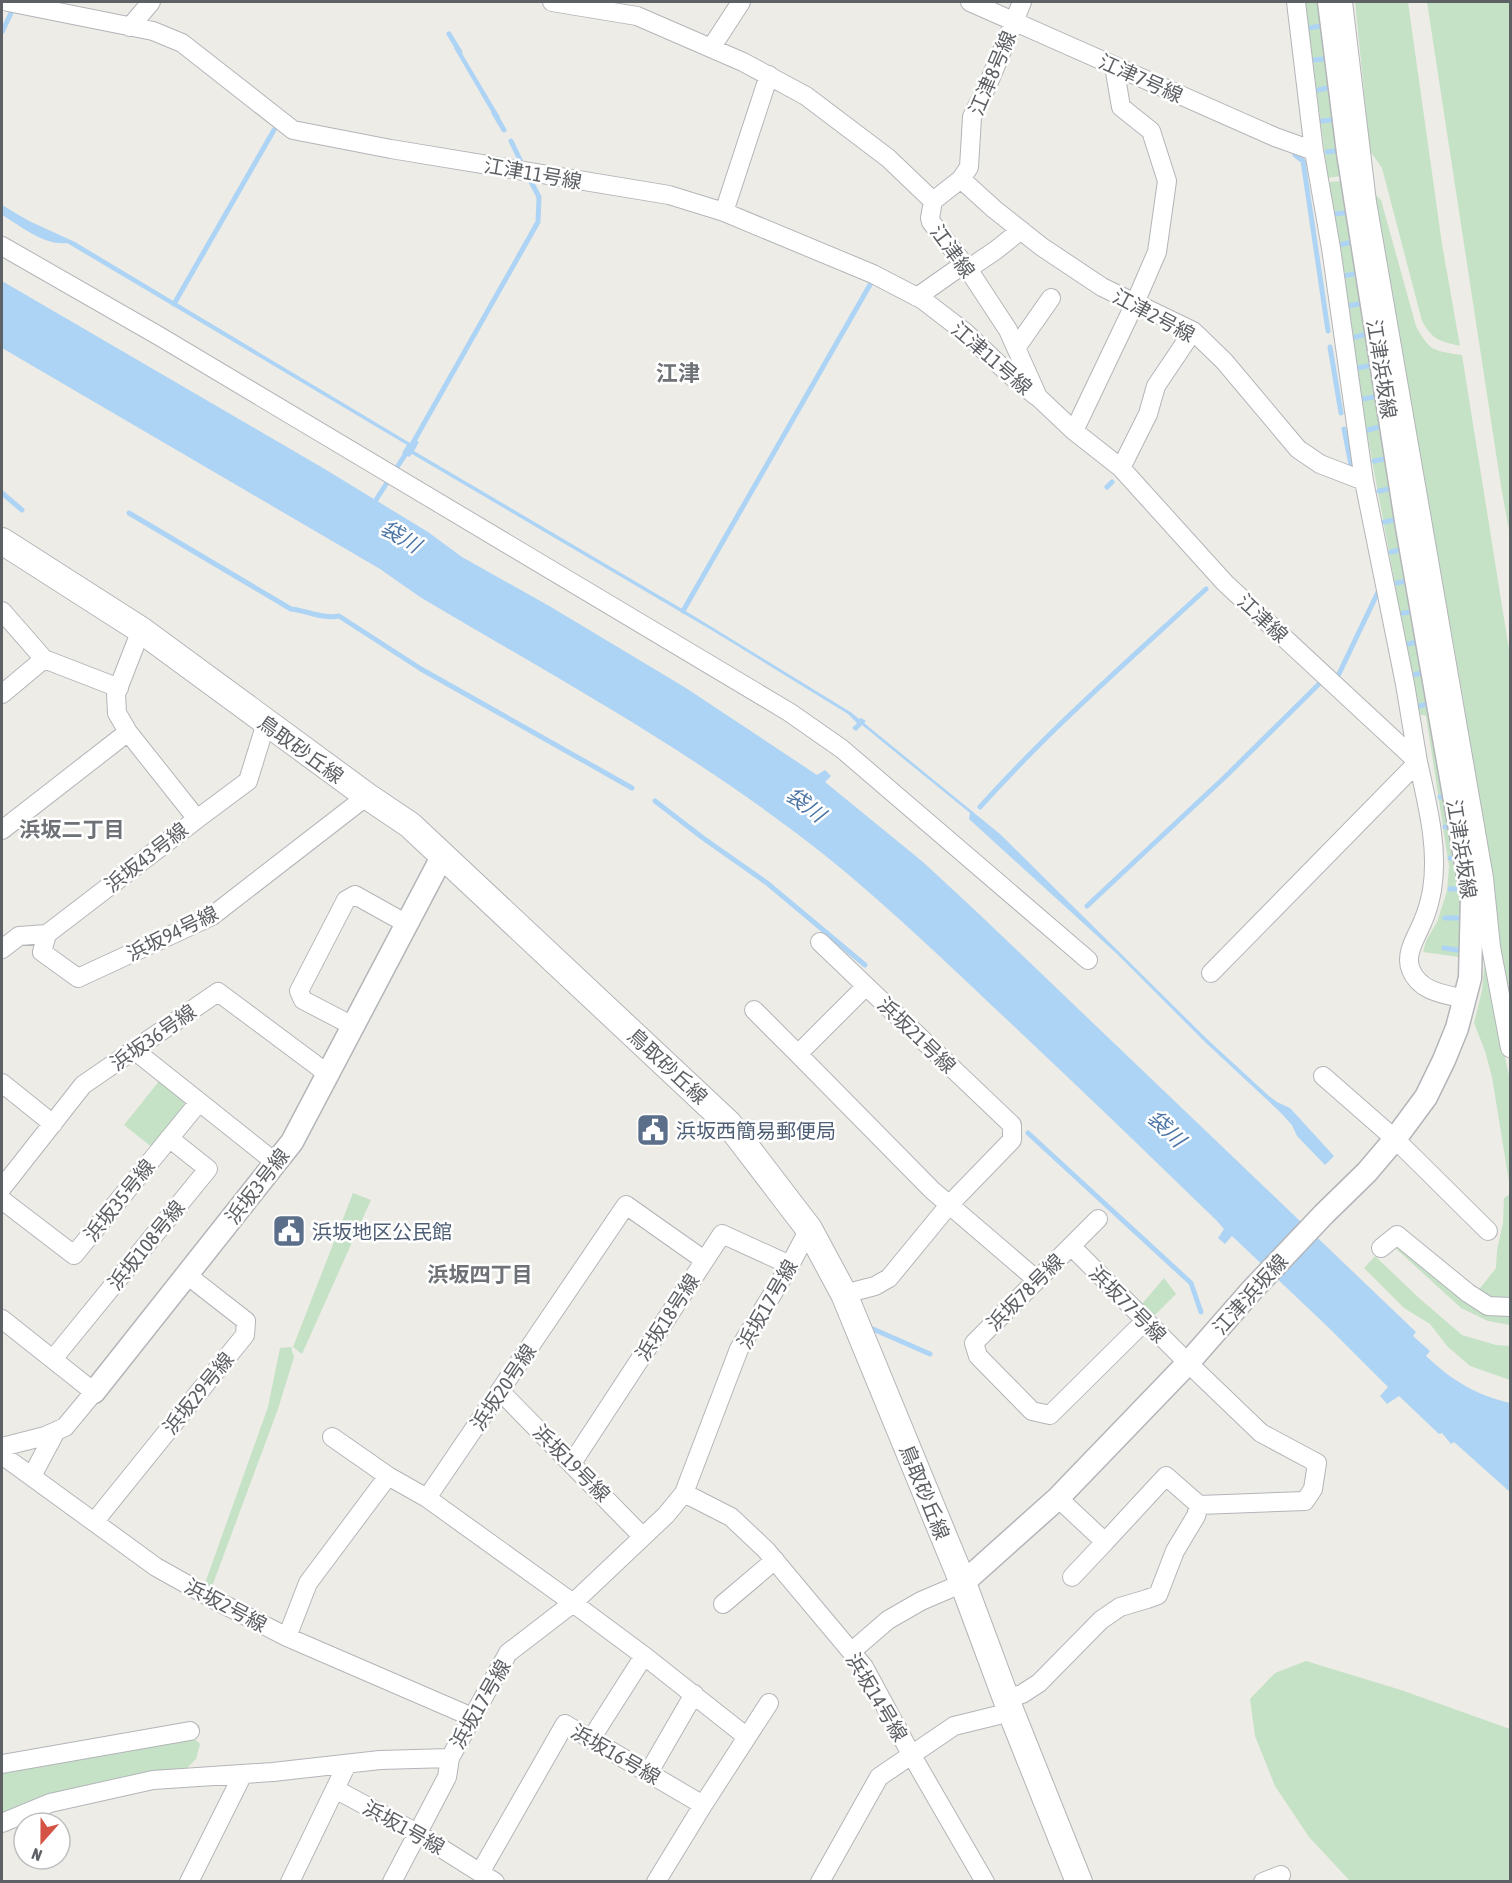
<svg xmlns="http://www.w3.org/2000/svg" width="1512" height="1883" viewBox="0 0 1512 1883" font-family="'Asap Condensed','Noto Sans JP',sans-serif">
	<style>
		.green { fill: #c5e2c6 }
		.water { fill: #aed4f5 }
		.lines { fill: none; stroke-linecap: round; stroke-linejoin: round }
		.stream { stroke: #aed4f5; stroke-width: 5 }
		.minor-casing { stroke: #b3b5b9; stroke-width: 20 }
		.tertiary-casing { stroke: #b3b5b9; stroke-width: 25 }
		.secondary-casing { stroke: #b2b4b8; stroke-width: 28 }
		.minor { stroke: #fff; stroke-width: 18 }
		.tertiary { stroke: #fff; stroke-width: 22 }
		.secondary { stroke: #fff; stroke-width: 26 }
		.labels { text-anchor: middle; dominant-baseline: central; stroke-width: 5; stroke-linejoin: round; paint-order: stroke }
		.street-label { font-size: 20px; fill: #5d6064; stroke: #fff }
		.service-label { font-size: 20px; fill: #4e5e75; stroke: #fff; text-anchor: start }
		.water-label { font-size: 21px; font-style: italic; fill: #4d76a6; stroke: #fff }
		.neighbourhood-label { font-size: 21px; font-weight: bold; fill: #6e7276; stroke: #fff }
		.quarter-label { font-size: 22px; font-weight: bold; fill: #6e7276; stroke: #fff }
	</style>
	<rect width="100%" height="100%" fill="#eeece6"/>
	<path class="green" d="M1305 2H1319L1341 176 1328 178Z
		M1355 2H1408L1442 244 1460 346C1437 340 1434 341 1422 321L1382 168 1370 151Z
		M1427 2H1510V536L1501 486Z
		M1341 181 1367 350 1426 684 1459 885 1461 912 1459 957 1423 952 1426 941 1437 922 1447 891 1449 866 1426 716 1419 714 1362 406 1328 182Z
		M1376 195 1381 200 1416 326C1429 351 1434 351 1462 355L1510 656V1018L1500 958 1463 698 1376 205Z
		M1485 960 1510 1081V1188L1492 1077 1485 1051 1474 1023 1482 990Z
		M160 1080 189 1102 153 1148 124 1125Z
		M353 1193 371 1200 302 1354 293 1347Z
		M1510 1194V1301H1493L1477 1292 1496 1268 1497 1250 1503 1223 1504 1198Z
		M1398 1240 1510 1314V1325L1488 1321 1461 1308 1391 1244Z
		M1375 1256 1419 1298 1462 1335 1496 1345 1510 1346V1380L1470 1366 1447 1346 1430 1324 1404 1308 1364 1268Z
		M1164 1278 1176 1294 1154 1316 1141 1305Z
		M291 1347 294 1357 278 1409 210 1592 204 1586 268 1407 280 1348Z
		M1306 1661 1401 1690 1510 1729V1881H1350L1309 1837 1275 1786 1255 1736 1250 1699 1275 1673Z
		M194 1738 200 1744 196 1759 183 1772 2 1818V1768Z"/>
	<path class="water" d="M457 45 500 117 496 120 454 48Z
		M2 205 29 221 75 242 410 443 413 439 419 442 414 451 689 613 852 713 859 719 861 718 866 721 864 723 1000 834 1207 1039 1269 1096 1277 1102 1290 1108 1334 1156 1325 1165 1297 1136 1292 1125 1280 1112 1205 1042 1117 954 969 819 970 813 862 725 856 731 852 728 857 723 848 714 713 631 412 454 409 457 402 453 407 445 67 243C44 246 21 226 2 215Z
		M2 281 323 468 428 532 462 557 551 607 686 688 817 775 825 770 831 776 825 782 923 862 978 913 1416 1332 1413 1336 1430 1351 1426 1356C1453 1381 1474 1394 1510 1403V1492L1454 1442 1451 1444 1442 1433 1439 1434 1399 1396 1387 1404 1380 1396 1388 1387 1330 1329 1232 1236 1225 1244 1218 1238 1224 1229 1216 1220C1140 1146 1064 1073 987 1001 927 944 866 886 800 836 681 745 548 673 420 597L380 569 2 348Z"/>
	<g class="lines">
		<path class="stream" d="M1309 28 1320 26
			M2 32 12 11
			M449 34 460 52
			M1314 60 1323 59
			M1318 90 1327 88
			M494 113 504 130
			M1322 121 1331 120
			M511 141 524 168
			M1327 152 1335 151
			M1295 155 1303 161 1328 331
			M1334 214 1344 213
			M1339 245 1348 243
			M1343 276 1354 274
			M174 304 274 130
			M1348 306 1358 304
			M1352 338 1363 335
			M1330 347 1341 413
			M1357 368 1368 366
			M1362 399 1374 397
			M1344 429 1352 470
			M1368 430 1379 427
			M1374 461 1384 459
			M1107 487 1112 482
			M1379 491 1389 489
			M2 493 22 510
			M372 506 414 441 538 222 539 197 528 176
			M129 513 291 609C308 611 322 619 339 616L421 669 632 788
			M1384 522 1395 520
			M1391 552 1399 550
			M1397 583 1406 581
			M683 611 871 283
			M1403 613 1411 612
			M1408 644 1417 642
			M1413 675 1422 673
			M1337 678 1379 590
			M1419 706 1428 704
			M1440 797H1442
			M655 801 703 838 767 883 865 965
			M980 807C1050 729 1129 660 1206 589
			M1445 827H1447
			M1450 858H1453
			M1450 889H1457
			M1087 906 1225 777 1320 683
			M1445 918H1459
			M1444 948 1457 950
			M1028 1133 1191 1283 1201 1312
			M873 1329 930 1354"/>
		<g class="minor-casing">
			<path id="minor" d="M8 2 153 31 182 43 293 130 391 149 669 195 724 212 873 274 923 300 966 333 1009 374 1036 396
				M552 2 637 16 743 62 806 96 888 158 933 201 930 218 931 222 968 269 1008 330 1038 397 1074 431 1121 468 1225 583 1418 762 1405 684 1364 481 1331 248 1314 151 1296 2
				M970 2 1275 137 1314 151
				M1343 2 1367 202 1484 878 1491 947 1510 1048
				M130 27 151 2
				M711 48 741 2
				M961 179 994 209 1042 247 1102 287 1193 331 1224 361 1298 449 1320 464 1364 481
				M933 201 961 179 969 167 972 117 989 82 1022 2
				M724 212 769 75
				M2 246 159 336 789 712 842 749 1088 960
				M968 269 996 250 1021 230
				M917 297 964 264
				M1016 348 1051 298
				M1074 431 1135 303 1157 252 1167 181 1151 131 1121 107 1114 66
				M1121 468 1148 414 1156 386 1193 331
				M2 611 44 659 119 688
				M2 694 44 659
				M1418 762C1427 803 1439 848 1432 890 1430 901 1427 912 1423 921 1417 936 1404 954 1411 970 1420 992 1444 994 1465 999
				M197 819 248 781 266 723
				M2 830 128 732
				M47 934 42 952 78 978 212 916 367 796
				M820 942 866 986
				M2 949 19 936 47 934 197 819 128 732 117 713 116 694 141 630
				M1211 973 1418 762
				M754 1010 798 1054
				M353 1026 303 1000 299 991 346 900 355 895 407 924
				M134 1050 276 1163
				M1323 1076 1395 1139 1488 1231
				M2 1083 53 1124
				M2 1188 83 1085 218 992 328 1074
				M2 1200 74 1255 199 1102
				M1071 1246 974 1343 978 1356 1032 1411 1050 1415 1146 1320
				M1381 1248 1397 1235 1468 1293 1488 1306 1510 1307
				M844 1294 875 1286 889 1278 949 1205 1012 1140V1125L866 986 798 1054 932 1190 1037 1280
				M2 1319 94 1392 65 1427 45 1436 2 1447
				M53 1359 208 1169 169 1138
				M500 1391 642 1536
				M332 1437 388 1476 427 1498
				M2 1455 156 1567 215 1600 287 1637 472 1717
				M572 1463 722 1234 790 1265
				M32 1476 56 1431
				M684 1493 731 1517 766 1550 864 1667 911 1754 985 1882
				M1058 1498 1105 1542 1166 1476 1199 1505 1305 1501 1313 1489 1317 1463 1261 1433 1188 1363 1071 1246 1098 1219
				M95 1521 245 1335 246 1321 187 1275
				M1072 1577 1105 1542
				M723 1604 775 1560
				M287 1637 308 1583 388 1476
				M852 1651 888 1620 921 1601 963 1583
				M647 1658 573 1603 427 1498 626 1205 704 1260
				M1006 1699 1022 1694 1039 1683 1101 1620 1120 1607 1147 1599 1158 1595 1175 1551 1196 1516 1199 1505
				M591 1739 640 1662 647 1658 747 1737
				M2 1764 190 1731
				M347 1764 335 1789 417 1833 495 1882
				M649 1772 694 1694
				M703 1805 769 1703
				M2 1823 50 1803 153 1780 273 1772 380 1760 450 1758 508 1653 573 1603 666 1515 684 1493 739 1349 790 1265 809 1229
				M481 1871 565 1724 703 1805 656 1882
				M189 1882 243 1774
				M290 1882 335 1789
				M392 1882 447 1777 450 1758
				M820 1882 879 1777 954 1726 1011 1712
				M1263 1882 1281 1875"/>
		</g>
		<g class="tertiary-casing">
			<path id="tertiary" d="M94 1392 292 1142 443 855
				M963 1583 1058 1498 1188 1363 1252 1290 1324 1214 1367 1172 1395 1139 1426 1097 1444 1060 1457 1028 1470 978 1472 898 1407 527 1348 153 1329 2"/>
		</g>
		<g class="secondary-casing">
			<path id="secondary" d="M2 541 141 630 367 796 410 825 728 1123 809 1229 844 1294 963 1583 1011 1712 1079 1882"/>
		</g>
		<use href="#minor" class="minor"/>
		<use href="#tertiary" class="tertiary"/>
		<use href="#secondary" class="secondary"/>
	</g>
	<defs>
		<g id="civic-square" transform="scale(1.725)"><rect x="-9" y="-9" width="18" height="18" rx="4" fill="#5c6f8a" stroke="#fff"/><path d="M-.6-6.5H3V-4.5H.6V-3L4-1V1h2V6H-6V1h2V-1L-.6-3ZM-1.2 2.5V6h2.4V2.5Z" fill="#fff"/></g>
	</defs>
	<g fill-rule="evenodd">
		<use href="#civic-square" x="653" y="1130"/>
		<use href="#civic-square" x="289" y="1231"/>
	</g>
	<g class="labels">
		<g class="street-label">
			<text transform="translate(992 73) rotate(-67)">江津8号線</text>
			<text transform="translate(1141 78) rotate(24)">江津7号線</text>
			<text transform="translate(533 173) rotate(10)">江津11号線</text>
			<text transform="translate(953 251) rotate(54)">江津線</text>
			<text transform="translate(1154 315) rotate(28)">江津2号線</text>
			<text transform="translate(992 358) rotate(41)">江津11号線</text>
			<text transform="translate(1382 369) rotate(81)">江津浜坂線</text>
			<text transform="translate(1263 618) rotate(43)">江津線</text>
			<text transform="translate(301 749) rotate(36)">鳥取砂丘線</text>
			<text transform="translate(1462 849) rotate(81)">江津浜坂線</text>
			<text transform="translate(146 857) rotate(-38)">浜坂43号線</text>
			<text transform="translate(172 933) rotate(-26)">浜坂94号線</text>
			<text transform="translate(917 1035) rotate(44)">浜坂21号線</text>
			<text transform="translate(153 1037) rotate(-35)">浜坂36号線</text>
			<text transform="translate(668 1066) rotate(43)">鳥取砂丘線</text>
			<text transform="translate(257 1186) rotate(-52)">浜坂3号線</text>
			<text transform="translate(119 1200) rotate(-51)">浜坂35号線</text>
			<text transform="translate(146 1245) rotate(-51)">浜坂108号線</text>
			<text transform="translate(1025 1292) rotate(-45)">浜坂78号線</text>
			<text transform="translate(1250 1294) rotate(-48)">江津浜坂線</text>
			<text transform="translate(767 1304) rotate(-60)">浜坂17号線</text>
			<text transform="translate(1128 1304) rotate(45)">浜坂77号線</text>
			<text transform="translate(667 1317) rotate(-57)">浜坂18号線</text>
			<text transform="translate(503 1387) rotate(-56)">浜坂20号線</text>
			<text transform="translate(198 1393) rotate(-51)">浜坂29号線</text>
			<text transform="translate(572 1463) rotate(45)">浜坂19号線</text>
			<text transform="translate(925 1492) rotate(68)">鳥取砂丘線</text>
			<text transform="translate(226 1605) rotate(28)">浜坂2号線</text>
			<text transform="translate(877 1697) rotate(59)">浜坂14号線</text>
			<text transform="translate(480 1704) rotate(-60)">浜坂17号線</text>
			<text transform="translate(616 1754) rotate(30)">浜坂16号線</text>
			<text transform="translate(404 1827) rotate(29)">浜坂1号線</text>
		</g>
		<g class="service-label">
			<text x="676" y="1130">浜坂西簡易郵便局</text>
			<text x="312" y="1231">浜坂地区公民館</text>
		</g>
		<g class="water-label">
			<text transform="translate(401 536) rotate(31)">袋川</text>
			<text transform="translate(806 804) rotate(37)">袋川</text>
			<text transform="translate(1167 1128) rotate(44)">袋川</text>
		</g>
		<g class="neighbourhood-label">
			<text x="72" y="829">浜坂二丁目</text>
			<text x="480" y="1274">浜坂四丁目</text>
		</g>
		<g class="quarter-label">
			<text x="678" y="373">江津</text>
		</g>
	</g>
	<rect width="1512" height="1883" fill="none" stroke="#5d6064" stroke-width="6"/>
	<g transform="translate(42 1841) rotate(201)"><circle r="28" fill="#ffffff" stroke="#bebfc1" stroke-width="1.5"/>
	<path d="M0-4.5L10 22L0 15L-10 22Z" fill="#d55344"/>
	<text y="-9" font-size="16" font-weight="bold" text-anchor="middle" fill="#5d6064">N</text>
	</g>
</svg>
